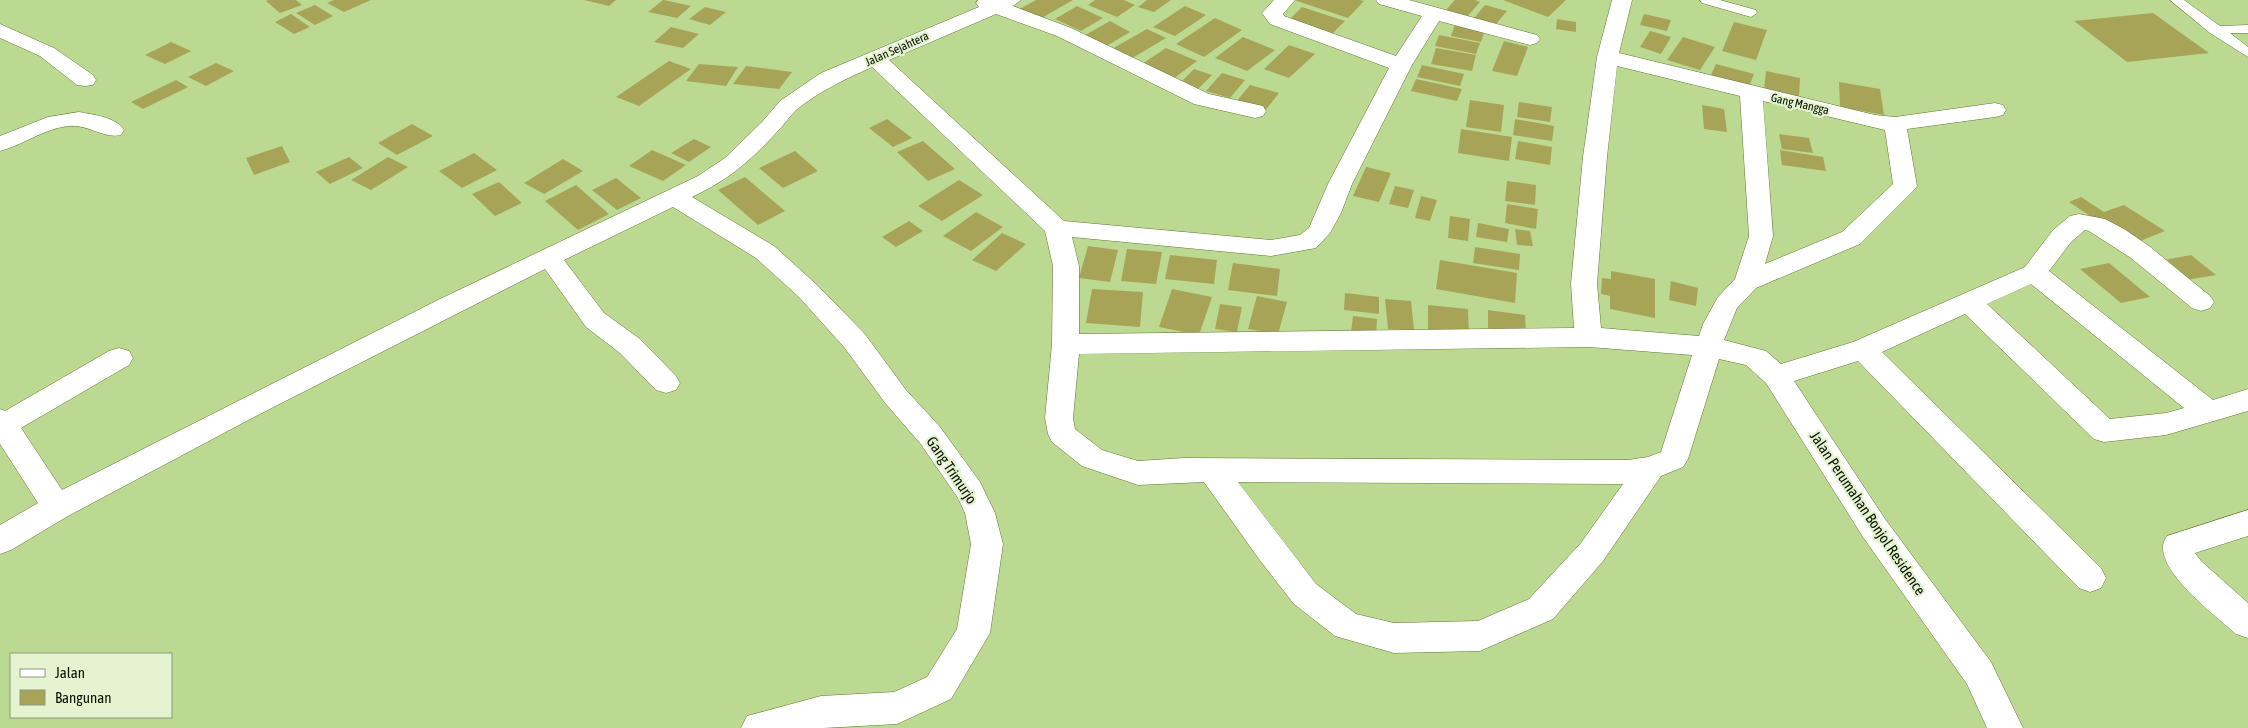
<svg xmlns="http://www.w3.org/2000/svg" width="2248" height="728" viewBox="0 0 2248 728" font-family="'Asap Condensed',sans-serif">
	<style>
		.building { fill: #a8a457 }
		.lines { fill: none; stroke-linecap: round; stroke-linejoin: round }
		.lane-casing { stroke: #607934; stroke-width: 1 }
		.street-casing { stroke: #607934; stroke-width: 1 }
		.lane { fill: #fff; fill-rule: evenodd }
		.street { fill: #fff; fill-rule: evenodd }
		.labels { text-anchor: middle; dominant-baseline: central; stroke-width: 4.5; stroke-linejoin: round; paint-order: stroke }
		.far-street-label { font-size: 12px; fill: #081000; stroke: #e5f4d0 }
		.street-label { font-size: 15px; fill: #081000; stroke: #e5f4d0 }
	</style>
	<rect width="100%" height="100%" fill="#bcd991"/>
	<path class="building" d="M268 0H296L302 5 280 13 266 1Z
		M334 0H371L344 12 327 3Z
		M584 0H616L609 6Z
		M663 0H664L691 6 677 18 648 12Z
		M1036 0H1073L1040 19 1020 9Z
		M1095 0H1124L1135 5 1117 17 1088 5Z
		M1147 0H1171L1154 12 1138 7Z
		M1294 0H1360L1364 1 1348 18Z
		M1455 0H1475L1480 2 1466 18 1445 11Z
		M1503 0H1566L1548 17Z
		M315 5 333 16 315 25 296 13Z
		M1485 5 1507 11 1496 24 1474 18Z
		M1077 6 1103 18 1081 31 1055 19Z
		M1185 6 1206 15 1175 36 1153 27Z
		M705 7 726 12 710 25 689 19Z
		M1302 7 1345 21 1329 37 1286 23Z
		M2153 13 2209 53 2127 62 2074 21Z
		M291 14 310 27 294 34 275 22Z
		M1644 14 1671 20 1667 31 1640 25Z
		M1215 18 1242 30 1204 57 1176 44Z
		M1557 19 1576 22V32L1556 29Z
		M1110 21 1130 32 1103 48 1082 37Z
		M1734 22 1767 30 1756 60 1722 51Z
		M1455 24 1485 30 1481 42 1451 36Z
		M671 27 699 34 683 48 654 42Z
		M1147 29 1166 38 1129 60 1110 50Z
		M1650 31 1671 37 1661 54 1640 47Z
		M1439 35 1480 43 1476 54 1435 46Z
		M1243 37 1275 50 1247 71 1215 58Z
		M1683 37 1715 47 1700 70 1667 60Z
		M1504 41 1528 47 1517 76 1492 71Z
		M171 42 191 51 165 64 145 55Z
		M1289 45 1315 54 1289 78 1264 69Z
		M1166 48 1197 61 1173 79 1142 64Z
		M1436 48 1476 55 1472 71 1431 64Z
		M669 61 691 69 639 106 616 97Z
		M216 63 234 71 206 86 188 77Z
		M699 64 738 67 726 86 686 81Z
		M1716 64 1754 74 1749 87 1710 77Z
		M1422 65 1464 74 1460 86 1417 77Z
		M746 66 792 72 779 89 733 84Z
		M1194 69 1212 75 1197 90 1179 84Z
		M1766 71 1800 78 1799 97 1764 90Z
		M1222 73 1245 80 1230 98 1206 91Z
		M1416 79 1462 89 1457 101 1411 91Z
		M176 80 188 87 143 109 131 102Z
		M1839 82 1880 89 1884 115 1840 107Z
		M1250 85 1279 93 1264 112 1235 103Z
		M1470 100 1504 105 1501 132 1466 127Z
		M1519 102 1552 107 1550 122 1517 117Z
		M1702 105 1724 109 1727 132 1704 129Z
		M887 119 912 138 893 147 869 128Z
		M1515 119 1554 126 1552 141 1513 135Z
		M412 124 433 136 397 155 378 143Z
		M1461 129 1512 137 1509 161 1458 153Z
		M1779 134 1809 138 1813 153 1782 149Z
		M694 139 711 147 689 162 671 153Z
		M923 141 955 169 928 181 897 152Z
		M1518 141 1552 147 1550 165 1515 159Z
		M282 146 290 162 254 175 246 158Z
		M652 150 686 165 663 181 629 166Z
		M1780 150 1823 157 1826 171 1782 165Z
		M795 151 818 171 783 188 759 168Z
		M474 153 497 170 462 188 439 171Z
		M349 157 363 168 330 184 316 172Z
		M388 157 408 167 371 190 351 180Z
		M563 159 583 171 544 194 524 183Z
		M1366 167 1391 173 1379 202 1353 196Z
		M745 177 785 211 758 225 718 190Z
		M616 178 641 198 617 210 592 190Z
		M959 180 983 195 942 221 918 206Z
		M1507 181 1536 185 1535 205 1505 201Z
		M499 182 522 203 495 216 472 194Z
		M576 185 609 214 578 230 545 201Z
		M1395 186 1414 190 1408 208 1389 204Z
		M1421 196 1437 200 1430 221 1415 218Z
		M2081 197 2104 212 2124 205 2165 231 2133 244 2069 202Z
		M1507 204 1538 209 1536 229 1505 223Z
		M976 212 1003 227 971 251 943 236Z
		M1450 216 1470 219 1468 241 1448 238Z
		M909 221 923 231 896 247 882 237Z
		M1478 223 1509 229 1507 242 1476 237Z
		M1515 229 1530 231 1533 246 1517 245Z
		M1002 233 1026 244 996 271 972 260Z
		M1088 246 1118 250 1110 282 1079 278Z
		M1475 247 1520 254 1519 270 1473 263Z
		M1127 249 1162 252 1156 284 1121 281Z
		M1170 255 1217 260 1214 284 1165 279Z
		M2191 255 2216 275 2186 280 2164 260Z
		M1440 260 1517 273 1515 303 1436 289Z
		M1233 263 1280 269 1277 296 1228 290Z
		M2109 263 2150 297 2121 303 2080 269Z
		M1611 271 1655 279V318L1610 309V296L1601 294 1602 278 1611 279Z
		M1671 281 1698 288 1696 306 1669 300Z
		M1092 289 1143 292 1140 327 1086 323Z
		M1172 289 1212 297 1199 335 1159 327Z
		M1345 293 1379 297V314L1344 310Z
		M1257 296 1287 302 1278 334 1248 329Z
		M1385 299 1411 301 1414 330 1388 329Z
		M1220 304 1242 307 1237 332 1215 329Z
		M1428 305 1468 309 1469 336 1428 330Z
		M1488 310 1525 315 1526 333 1488 328Z
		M1353 316 1377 319 1376 337 1351 333Z"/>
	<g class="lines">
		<g class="lane-casing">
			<path id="lane" d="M1700 0H1720L1756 10 1757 13 1751 17 1702 3Z
				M2170 0H2184L2220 26 2248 25V33H2230L2248 47V57L2210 33Z"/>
		</g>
		<g class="street-casing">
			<path id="street" d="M978 0H1021L1013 6 1071 28 1209 94 1263 106 1266 111 1263 116 1255 118 1194 104 1057 36 996 14 889 60 1064 221 1271 240 1300 235 1309 228 1328 184 1389 68 1270 24 1262 13 1274 0H1295L1283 14 1284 16 1396 56 1422 16 1379 4 1376 0H1409L1537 35 1540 39 1537 43 1530 45 1439 21 1412 65 1352 184 1341 213 1330 233 1316 248 1271 256 1072 237 1079 266V334L1574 328 1571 284 1583 157 1597 57 1612 0H1632L1619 53 1875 115 1895 117 1995 103 2003 105 2006 110 2003 115 1995 117 1907 129 1917 186 1913 191 1860 244 1756 288 1737 308 1724 340 1766 351 1781 364 1853 342 2025 267 2053 230 2070 216 2079 214 2105 219 2124 229 2149 246 2210 296 2214 302 2210 308 2201 311 2192 308 2131 258 2089 231 2085 230 2071 242 2049 271 2213 400 2248 389V411L2166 435 2104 442 2094 439 1965 314 1882 352 2101 568 2106 578 2101 588 2090 592 2079 588 1858 361 1794 381 1885 519 1991 662 2023 728H1987L1967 684 1863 537 1766 383 1746 365 1719 359 1688 459 1683 467 1661 476 1603 561 1553 619 1480 651 1394 653 1335 636 1294 604 1259 559 1204 482 1138 485 1082 466 1052 442 1048 434 1045 418 1052 344 1053 266 1045 231 872 67C846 79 819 91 796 110 789 117 783 126 776 133 749 162 728 180 692 197L774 246 817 285 864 333 906 390 940 427 980 482 995 513 1003 544 990 633 951 699 897 724 823 728H741L747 716 821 696 894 692 927 677 957 629 971 544 965 513 958 498 920 443 886 404 844 347 799 297 756 258 673 207 564 260 604 313 640 339 676 376 680 383 676 390 666 393 656 390 620 353 586 327 545 269 254 417 68 516 11 550 0 554V525L38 503 0 444V409L5 411 109 351 119 348 129 351 133 358 129 365 21 428 62 490 440 299 698 176 725 158 762 122 780 101 821 73 979 7 976 3ZM1617 66 1740 96 1749 236 1735 279 1718 297 1703 324 1699 336 1601 328 1597 284 1607 157ZM1763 101 1885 130 1893 184 1842 232 1765 264 1773 236ZM2031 284 2184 408 2166 413 2110 419 1987 304ZM1589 347 1692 355 1661 452 1648 457 1628 460 1184 458 1138 461 1102 450 1075 429 1073 418 1079 354ZM1238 482 1623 484 1581 543 1529 599 1478 621 1394 623 1356 614 1316 584Z
				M0 24 54 48 93 75 96 80 93 85 85 86 77 85 40 56 0 38Z
				M79 112C94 115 116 117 124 130L121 135C103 139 88 124 69 126 45 128 23 145 0 151V136L48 117Z
				M2248 510V536L2195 553 2201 561 2248 603V638L2236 634C2216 616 2161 575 2163 546 2163 543 2165 539 2167 536Z"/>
		</g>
		<use href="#lane" class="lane"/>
		<use href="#street" class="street"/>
	</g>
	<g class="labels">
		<g class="far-street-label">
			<text transform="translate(897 49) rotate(-24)">Jalan Sejahtera</text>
			<text transform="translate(1800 104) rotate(13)">Gang Mangga</text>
		</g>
		<g class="street-label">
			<text transform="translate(952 470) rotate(56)">Gang Trimurjo</text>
			<text transform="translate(1868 513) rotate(56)">Jalan Perumahan Bonjol Residence</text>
		</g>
	</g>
	<rect x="10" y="653" width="162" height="65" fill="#e5f4d0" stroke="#8d997d"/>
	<rect x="20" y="669" width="25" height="8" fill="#ffffff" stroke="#8d997d"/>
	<text x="55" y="678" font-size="15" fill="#081000">Jalan</text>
	<rect x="20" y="690" width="25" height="15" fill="#a8a457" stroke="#8d997d"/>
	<text x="55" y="703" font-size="15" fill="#081000">Bangunan</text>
</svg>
